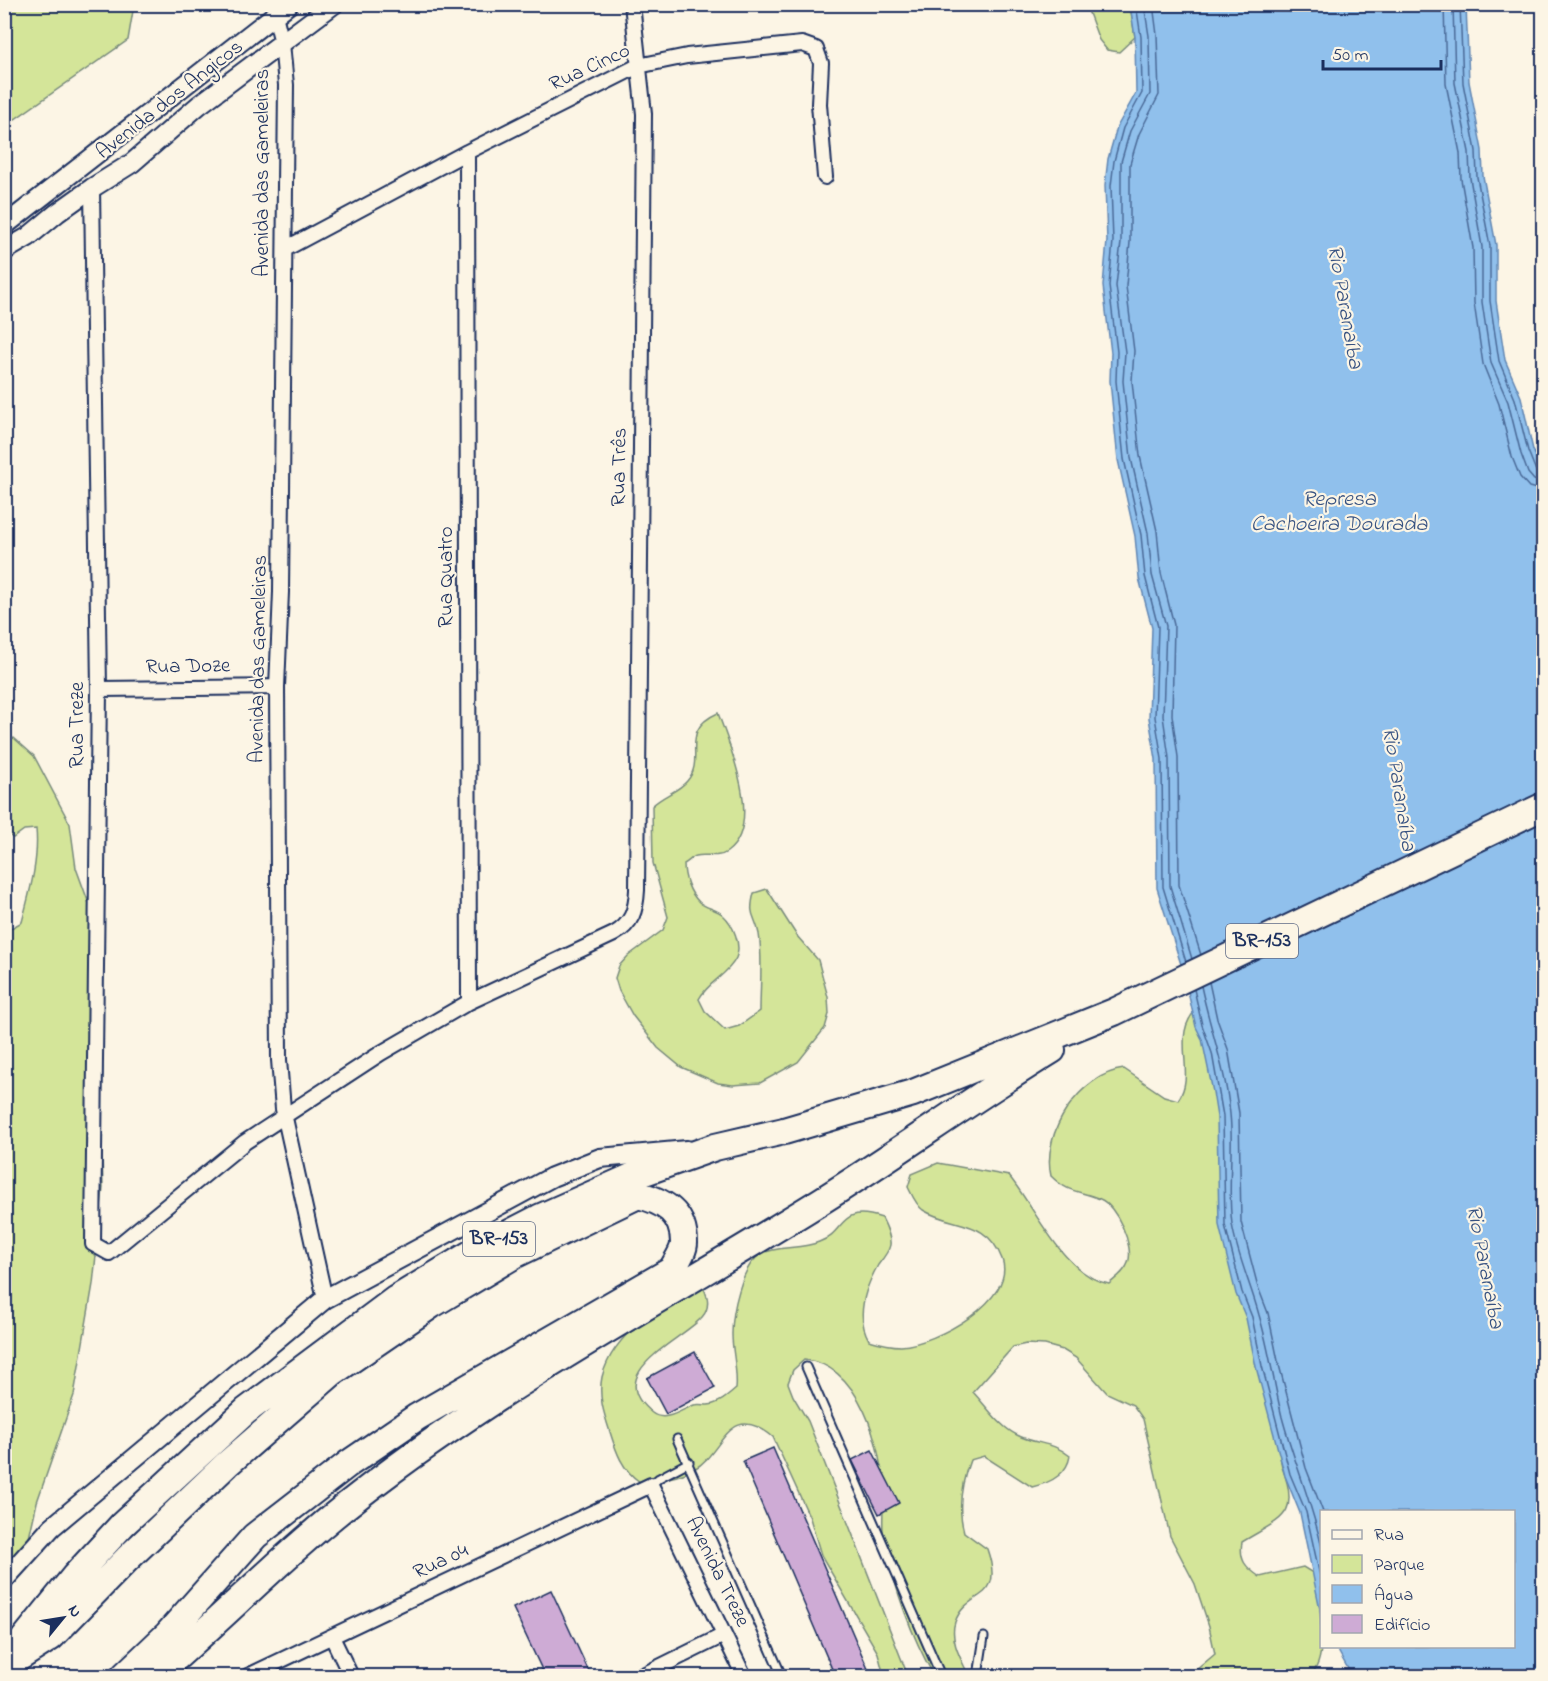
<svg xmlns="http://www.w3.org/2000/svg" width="1548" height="1681" viewBox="0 0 1548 1681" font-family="'Indie Flower',sans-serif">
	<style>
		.green { fill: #d4e599; stroke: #788a7c; stroke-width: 1.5 }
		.water { fill: #90c0ec; stroke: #6186b3; stroke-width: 1.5 }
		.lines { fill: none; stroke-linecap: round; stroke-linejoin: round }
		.shore { stroke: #4a6997; stroke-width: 1.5 }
		.building { fill: #ceabd5; stroke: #1b2f5e; stroke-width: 1.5 }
		.service-casing { stroke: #1b2f5e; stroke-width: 11 }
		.minor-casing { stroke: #1b2f5e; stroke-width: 18 }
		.tertiary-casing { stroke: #1b2f5e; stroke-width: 22 }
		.motorway-casing { stroke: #1b2f5e; stroke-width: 30 }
		.service { stroke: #fcf5e5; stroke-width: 7 }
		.minor { stroke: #fcf5e5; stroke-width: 14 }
		.tertiary { stroke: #fcf5e5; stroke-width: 18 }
		.motorway { stroke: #fcf5e5; stroke-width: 26 }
		.labels { text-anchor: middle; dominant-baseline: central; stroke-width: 4.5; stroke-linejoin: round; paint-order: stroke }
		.shield { fill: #fcf5e5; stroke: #5e6a86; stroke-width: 1.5 }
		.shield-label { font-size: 20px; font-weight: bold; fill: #1b2f5e }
		.street-label { font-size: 21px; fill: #1b2f5e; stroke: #fcf5e5 }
		.water-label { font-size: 22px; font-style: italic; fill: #385382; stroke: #fcf5e5 }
	</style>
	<rect width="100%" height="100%" fill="#fcf5e5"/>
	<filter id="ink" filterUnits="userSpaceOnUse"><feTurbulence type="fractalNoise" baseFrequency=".0167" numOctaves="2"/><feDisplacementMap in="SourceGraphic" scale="12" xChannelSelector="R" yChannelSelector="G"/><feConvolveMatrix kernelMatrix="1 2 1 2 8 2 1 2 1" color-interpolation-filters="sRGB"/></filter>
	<g filter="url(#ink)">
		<path class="green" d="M5 4H134V5L128 40 5 126Z
			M1086 5H1130L1135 37 1119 52 1107 50 1099 40Z
			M718 713C730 747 764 825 727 852 717 859 706 853 696 856 692 857 688 862 684 864 684 877 689 892 699 902 705 908 717 909 723 915 733 924 742 945 736 958 728 975 708 982 699 999L705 1011 725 1030 739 1026 760 1011C760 986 763 958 759 934 755 914 748 917 754 893L767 889 797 936 818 960 828 997 829 1014 825 1028 798 1062 760 1083 733 1085 718 1083 681 1067 658 1048 633 1016 619 991 615 978 619 966 628 956 663 930 668 917 653 863 652 806C662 796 679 791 687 781 707 758 677 731 718 713Z
			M14 738 34 756 70 824 76 868 99 931 97 979 103 1188 93 1284 74 1395 37 1502 29 1538 17 1561 5 1576 4 932 22 922C30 891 39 860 36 829L24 830 13 838 5 832V740Z
			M1199 1007 1282 1467C1301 1517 1281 1518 1242 1542 1239 1560 1245 1567 1260 1577L1303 1567 1316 1575C1318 1600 1331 1661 1309 1676H1189L1215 1654 1209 1626 1195 1584 1170 1536 1143 1419 1133 1405 1107 1393 1076 1358 1063 1350 1045 1345 1026 1344 1013 1347 973 1392C986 1406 1000 1427 1017 1435 1036 1445 1052 1441 1070 1456 1067 1475 1050 1483 1032 1487L984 1456 970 1460C961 1484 957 1507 964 1532L987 1549C1006 1604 967 1588 955 1622 949 1640 962 1661 969 1676H934C911 1635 894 1586 884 1539 881 1524 884 1509 883 1494 883 1448 859 1363 804 1360L793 1370 788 1383 793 1396 808 1421 908 1676H884L878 1653 821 1555 810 1518 773 1437C728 1399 723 1454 694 1469 678 1478 658 1480 640 1482 622 1470 616 1451 610 1432 604 1414 598 1396 602 1377 613 1332 664 1303 702 1284 706 1293 710 1301 706 1311 696 1336 596 1369 652 1413 665 1423 681 1410 694 1405 699 1404 703 1405 708 1405 719 1404 728 1396 736 1389 738 1371 732 1353 732 1334 732 1314 741 1265 761 1254 778 1245 801 1250 819 1242 848 1231 837 1204 882 1218 886 1226 891 1236 890 1245 889 1251 882 1260 878 1265 865 1288 855 1316 869 1340 879 1343 890 1346 901 1346 935 1344 1017 1300 1002 1259 987 1218 953 1228 923 1210 916 1205 912 1195 908 1187L912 1174 938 1163 1009 1176C1036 1209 1064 1276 1109 1284 1116 1278 1125 1272 1128 1263 1135 1247 1116 1205 1100 1199 1079 1190 1069 1194 1051 1176 1041 1133 1080 1074 1124 1069L1164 1096 1178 1100C1198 1072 1168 1034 1199 1007Z"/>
		<path class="water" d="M1130 5H1466L1469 82 1482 150 1483 176 1496 245V301L1505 360 1521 397 1533 450 1544 475 1543 1676H1352L1336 1647 1514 1646V1512H1322L1321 1614 1300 1513 1285 1476 1256 1367 1246 1318 1236 1294 1219 1225 1217 1117 1213 1092 1202 1039 1196 1027 1184 974 1157 888 1156 759 1149 718 1152 628 1139 578 1135 536 1118 460 1110 381 1111 353 1103 286 1107 241 1105 185 1108 159 1117 127 1136 93 1135 37Z"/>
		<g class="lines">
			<path class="shore" d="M1136 4 1141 37 1142 93 1123 128 1114 161 1111 186 1113 241 1109 286 1117 352 1116 381 1124 459 1141 535 1145 576 1158 627 1155 717 1162 759 1163 887 1186 962
				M1144 4 1149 36 1150 94 1130 131 1121 162V242L1116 286 1125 352 1123 381 1131 458 1148 533 1152 575 1166 626 1163 716 1169 758 1170 886 1192 959
				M1153 4 1157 35 1159 95 1139 134 1130 164V242L1126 286 1134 351 1132 381 1140 456 1157 531 1161 573 1174 625 1172 715 1178 757 1179 885 1201 955
				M1444 4 1446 84 1460 153 1461 179 1473 248 1474 303 1483 364 1499 404 1512 457 1520 477 1529 487 1544 491
				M1453 4 1455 83 1469 152 1470 178 1482 247V302L1491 363 1508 402 1521 454 1528 473 1534 480 1544 482
				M1460 4 1463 83 1476 151 1477 177 1490 246V301L1499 361 1515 399 1528 451 1536 471 1544 474
				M1209 982 1217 1019 1228 1049 1239 1113 1241 1222 1258 1287 1268 1313 1278 1361 1306 1468 1323 1512
				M1201 986C1210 1029 1226 1070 1230 1114 1234 1150 1227 1187 1232 1224 1237 1255 1251 1285 1259 1315 1269 1348 1274 1384 1282 1417 1294 1462 1312 1503 1322 1548
				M1194 989 1202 1025 1212 1053 1223 1116 1225 1225 1242 1292 1252 1317 1262 1366 1290 1474 1306 1512 1322 1585"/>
		</g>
		<path class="building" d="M695 1352 715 1388 666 1414 647 1378Z
			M773 1448 871 1676H835L743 1461Z
			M872 1450 899 1503 879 1514 852 1460Z
			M551 1590 591 1676H545L513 1608Z"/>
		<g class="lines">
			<g class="service-casing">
				<path id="service" d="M806 1367 941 1676
					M677 1439 782 1676
					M651 1485 659 1478 689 1462
					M978 1676 984 1637"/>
			</g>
			<g class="minor-casing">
				<path id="minor" d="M275 15 282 43 286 85 281 592 277 687 279 1060 283 1109 325 1299
					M467 152 469 1002
					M92 188 99 689 93 1244 109 1253 245 1142 381 1053 469 1002 614 934C632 924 636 910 637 890L644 114 632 4
					M285 249 467 152 638 66 687 56 802 44 816 49 821 63 819 104 825 177
					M99 689 277 687
					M332 1637 351 1676
					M248 1676 651 1485 744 1676
					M641 1676 724 1635"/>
			</g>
			<g class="tertiary-casing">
				<path id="tertiary" d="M4 226 289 4
					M4 251 28 237 57 213 92 188 132 163 199 105 334 4
					M4 1580 52 1527 325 1299 552 1177 600 1158 687 1150"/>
			</g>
			<g class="motorway-casing">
				<path id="motorway" d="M15 1660 51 1637 127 1559 227 1464 333 1372 431 1305 516 1254 638 1195C664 1201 684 1213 684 1243 684 1251 676 1262 672 1270L417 1417 348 1464 255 1536 168 1634 124 1676
					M4 1664 75 1576 123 1524 246 1411 396 1299 477 1250 539 1218 636 1175 715 1147 784 1131 913 1093 1114 1012 1544 806
					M155 1676C225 1616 288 1550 361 1494 505 1382 667 1297 821 1201 899 1152 974 1098 1052 1050"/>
			</g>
			<use href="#service" class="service"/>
			<use href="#minor" class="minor"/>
			<use href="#tertiary" class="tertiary"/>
			<use href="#motorway" class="motorway"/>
		</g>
	</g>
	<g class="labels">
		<g class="shield">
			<rect x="1226" y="924" width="72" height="34" rx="4.5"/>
			<rect x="463" y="1222" width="72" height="34" rx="4.5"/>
		</g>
		<g class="shield-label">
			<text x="1262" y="941">BR-153</text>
			<text x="499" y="1239">BR-153</text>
		</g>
		<g class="street-label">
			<text transform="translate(590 68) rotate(-25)">Rua Cinco</text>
			<text transform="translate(170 100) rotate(-38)">Avenida dos Angicos</text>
			<text transform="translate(263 173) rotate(-90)">Avenida das Gameleiras</text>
			<text transform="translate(620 467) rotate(-89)">Rua Três</text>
			<text transform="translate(447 577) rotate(-90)">Rua Quatro</text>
			<text transform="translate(259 659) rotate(-89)">Avenida das Gameleiras</text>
			<text transform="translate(188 667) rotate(-1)">Rua Doze</text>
			<text transform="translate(78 725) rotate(-90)">Rua Treze</text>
			<text transform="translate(441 1562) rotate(-25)">Rua 04</text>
			<text transform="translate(717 1572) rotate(64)">Avenida Treze</text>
		</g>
		<g class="water-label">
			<text transform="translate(1344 307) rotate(80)">Rio Paranaíba</text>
			<text x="1339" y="500">Represa<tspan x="1339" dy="25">Cachoeira Dourada</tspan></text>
			<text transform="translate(1398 789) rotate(81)">Rio Paranaíba</text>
			<text transform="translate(1484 1267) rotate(79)">Rio Paranaíba</text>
		</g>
	</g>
	<rect width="1548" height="1681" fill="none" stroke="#fcf5e5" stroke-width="24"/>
	<rect x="12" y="12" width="1524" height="1657" fill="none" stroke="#1b2f5e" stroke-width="2" filter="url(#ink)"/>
	<rect x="1320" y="1510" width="195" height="138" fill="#fcf5e5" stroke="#a2a6af" stroke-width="1.5"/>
	<rect x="1332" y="1530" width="30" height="9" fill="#fcf5e5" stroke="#a2a6af" stroke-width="1.5"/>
	<text x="1374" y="1540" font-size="18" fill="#1b2f5e">Rua</text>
	<rect x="1332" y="1555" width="30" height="18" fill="#d4e599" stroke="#a2a6af" stroke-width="1.5"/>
	<text x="1374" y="1570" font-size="18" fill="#1b2f5e">Parque</text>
	<rect x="1332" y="1585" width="30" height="18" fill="#90c0ec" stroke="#a2a6af" stroke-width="1.5"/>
	<text x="1374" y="1600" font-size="18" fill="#1b2f5e">Água</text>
	<rect x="1332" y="1615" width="30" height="18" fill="#ceabd5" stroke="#a2a6af" stroke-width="1.5"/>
	<text x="1374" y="1630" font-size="18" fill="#1b2f5e">Edifício</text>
	<g transform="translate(63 1618) rotate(60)" stroke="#fcf5e5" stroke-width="4.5" paint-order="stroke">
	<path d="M0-4.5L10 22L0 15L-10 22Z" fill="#1b2f5e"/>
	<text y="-9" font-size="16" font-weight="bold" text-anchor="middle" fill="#1b2f5e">N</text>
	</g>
	<path d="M1323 60v9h118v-9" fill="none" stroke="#1b2f5e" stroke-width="3"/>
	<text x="1332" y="60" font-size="18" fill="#1b2f5e" stroke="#fcf5e5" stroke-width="4.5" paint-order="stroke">50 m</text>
</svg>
